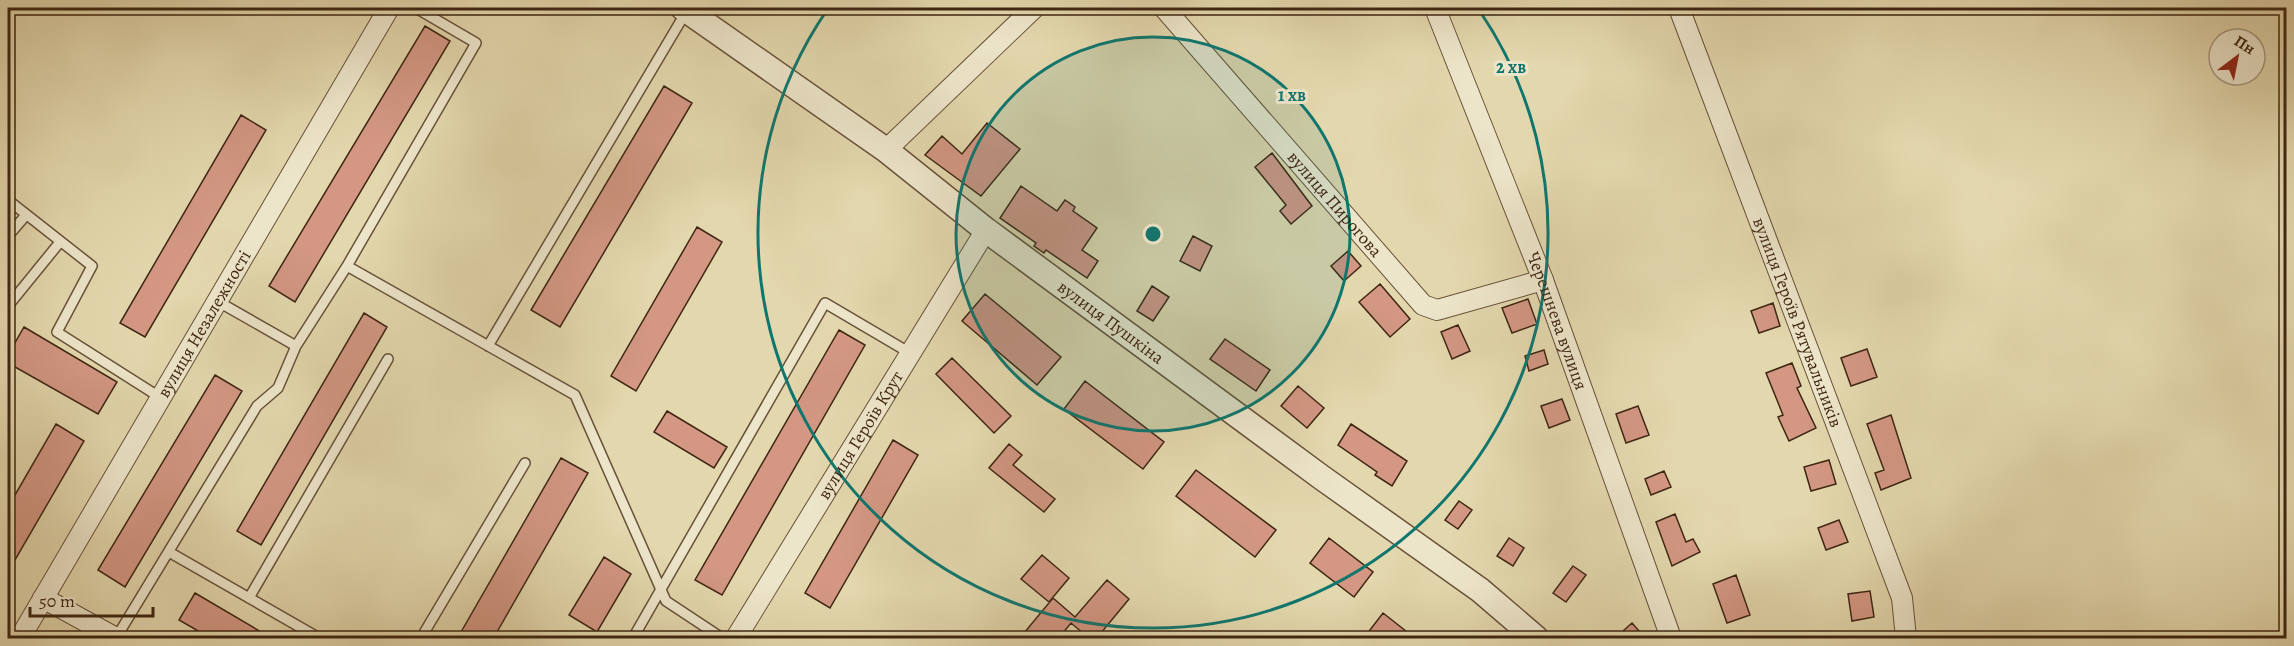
<svg xmlns="http://www.w3.org/2000/svg" width="2294" height="646" viewBox="0 0 2294 646" font-family="Alegreya,serif">
	<style>
		.building { fill: #d39783; stroke: #3e2612; stroke-width: 1.5 }
		.lines { fill: none; stroke-linecap: round; stroke-linejoin: round }
		.service-casing { stroke: #675239; stroke-width: 12 }
		.minor-casing { stroke: #675239; stroke-width: 22 }
		.tertiary-casing { stroke: #675239; stroke-width: 27 }
		.service { stroke: #ede5ca; stroke-width: 9 }
		.minor { stroke: #ede5ca; stroke-width: 20 }
		.tertiary { stroke: #ede5ca; stroke-width: 24 }
		.ring { fill: none; stroke: #0f766e; stroke-width: 3 }
		.labels { text-anchor: middle; dominant-baseline: central; stroke-width: 6; stroke-linejoin: round; paint-order: stroke }
		.street-label { font-size: 18px; fill: #3e2612; stroke: #ede5ca }
		.centre { fill: #0f766e; stroke: #ede5ca; stroke-width: 3 }
		.ring-label { font-size: 18px; text-anchor: middle; font-weight: bold; fill: #0f766e; stroke: #ede5ca; stroke-width: 6; stroke-linejoin: round; paint-order: stroke }
	</style>
	<rect width="100%" height="100%" fill="#e3d7ad"/>
	<filter id="stains"><feTurbulence type="fractalNoise" baseFrequency=".00333" numOctaves="4"/><feColorMatrix values="0 0 0 0 .2 0 0 0 0 .09 0 0 0 0 .02 0 0 0 .5 -.17"/></filter>
	<radialGradient id="worn" r=".72"><stop offset=".6" stop-color="#630" stop-opacity="0"/><stop offset="1" stop-color="#630" stop-opacity=".3"/></radialGradient>
	<path class="building" d="M425 26 450 41 295 302 269 286Z
		M664 86 692 103 560 327 531 310Z
		M241 115 266 130 145 337 120 323Z
		M987 123 1020 149 981 196 925 155 942 136 962 154Z
		M1272 153 1312 206 1291 224 1280 211 1286 205 1255 167Z
		M1021 186 1057 211 1065 200 1075 207 1073 211 1097 228 1082 250 1098 261 1087 278 1046 250 1044 253 1034 246 1036 243 1000 218Z
		M697 227 722 242 636 391 611 376Z
		M1193 236 1212 246 1200 271 1180 261Z
		M1348 251 1361 266 1344 281 1331 266Z
		M1380 284 1410 319 1390 337 1359 302Z
		M1152 286 1169 297 1153 321 1137 311Z
		M985 294 1061 357 1037 385 962 321Z
		M1528 299 1537 324 1512 333 1502 308Z
		M1773 303 1780 326 1759 333 1751 311Z
		M364 313 387 327 261 545 237 531Z
		M1458 325 1470 351 1452 359 1441 332Z
		M24 327 117 382 98 414 8 363V355Z
		M839 330 865 345 722 595 695 580Z
		M1225 339 1270 370 1256 391 1210 359Z
		M1867 349 1877 377 1851 386 1841 358Z
		M1544 350 1548 364 1529 371 1525 356Z
		M952 358 1011 416 994 433 936 374Z
		M1792 363 1801 386 1797 388 1816 428 1789 441 1778 417 1783 415 1766 373Z
		M215 375 242 391 125 587 98 570Z
		M1085 381 1164 442 1143 469 1064 409Z
		M1298 386 1324 408 1307 428 1281 406Z
		M1562 399 1570 420 1549 428 1541 406Z
		M1638 406 1649 435 1626 443 1616 414Z
		M667 411 727 447 714 468 654 432Z
		M1891 415 1911 478 1881 490 1875 473 1884 470 1867 424Z
		M56 424 84 441 8 572V507Z
		M1351 424 1407 461 1392 486 1375 475 1377 472 1338 445Z
		M893 440 918 455 830 608 805 593Z
		M1009 444 1022 455 1013 465 1055 499 1044 512 989 468Z
		M561 458 588 473 493 639H457Z
		M1829 460 1836 484 1811 491 1804 467Z
		M1196 470 1276 530 1255 557 1176 496Z
		M1664 471 1671 487 1651 495 1645 479Z
		M1459 501 1472 510 1458 529 1445 520Z
		M1675 514 1686 542 1693 539 1700 552 1672 566 1656 522Z
		M1839 520 1848 542 1826 550 1818 528Z
		M1329 538 1373 572 1354 597 1310 563Z
		M1509 538 1524 548 1513 566 1497 556Z
		M1042 555 1069 578 1049 602 1021 579Z
		M604 557 631 574 597 632 569 615Z
		M1573 566 1586 575 1566 602 1553 593Z
		M1736 575 1750 615 1727 623 1713 584Z
		M1107 580 1129 599 1096 639H1090L1071 623 1058 639H1019L1053 598 1075 617Z
		M1870 591 1874 617 1852 621 1848 594Z
		M195 593 273 639H212L179 620Z
		M1383 613 1416 639H1363Z
		M1632 623 1646 639H1614Z"/>
	<g class="lines">
		<g class="service-casing">
			<path id="service" d="M8 200 92 266 57 332 161 398
				M8 236 26 215
				M347 266 476 43 416 8
				M217 301 296 346 347 266 575 395 666 601 722 638
				M8 306 60 242
				M488 346 686 12
				M169 552 319 638
				M249 598 388 359
				M116 638 257 406 278 388 296 346
				M421 638 525 463
				M633 638 825 303 910 353"/>
		</g>
		<g class="minor-casing">
			<g id="minor">
				<path id="s1" d="M1164 8 1423 305 1437 310 1543 280"/>
				<path id="s2" d="M1435 8 1543 280 1671 638"/>
				<path id="s3" d="M1679 8 1902 598 1906 638"/>
				<path d="M886 150 1034 8"/>
				<path d="M43 598 116 638"/>
				<path id="s4" d="M20 638 389 8"/>
				<path id="s5" d="M736 638 986 230"/>
			</g>
		</g>
		<g class="tertiary-casing">
			<g id="tertiary">
				<path id="s6" d="M683 8 886 150 986 230 1321 477 1480 590 1536 638"/>
			</g>
		</g>
		<use href="#service" class="service"/>
		<use href="#minor" class="minor"/>
		<use href="#tertiary" class="tertiary"/>
	</g>
	<circle cx="1153" cy="234" r="197" fill="#0f766e" fill-opacity=".12"/>
	<g class="ring">
		<circle cx="1153" cy="234" r="197"/>
		<path d="M1479 10A395 395 0 1 1 827 10"/>
	</g>
	<g class="labels">
		<g class="street-label">
			<text stroke="none"><textPath href="#s1" startOffset="260">вулиця Пирогова</textPath></text>
			<text stroke="none"><textPath href="#s2" startOffset="336">Черешнева вулиця</textPath></text>
			<text stroke="none"><textPath href="#s6" startOffset="531">вулиця Пушкіна</textPath></text>
			<text stroke="none"><textPath href="#s3" startOffset="336">вулиця Героїв Рятувальників</textPath></text>
			<text stroke="none"><textPath href="#s4" startOffset="364">вулиця Незалежності</textPath></text>
			<text stroke="none"><textPath href="#s5" startOffset="238">вулиця Героїв Крут</textPath></text>
		</g>
	</g>
	<circle cx="1153" cy="234" r="9" class="centre"/>
	<g class="ring-label">
		<text x="1511" y="73">2 хв</text>
		<text x="1292" y="101">1 хв</text>
	</g>
	<rect width="2294" height="646" fill="none" stroke="#e3d7ad" stroke-width="30"/>
	<rect x="9" y="9" width="2276" height="628" fill="none" stroke="#3e2612" stroke-width="3"/>
	<rect x="15" y="15" width="2264" height="616" fill="none" stroke="#3e2612" stroke-width="1.5"/>
	<g transform="translate(2237 57) rotate(32)"><circle r="28" fill="#ede5ca" stroke="#a79980" stroke-width="1.5"/>
	<path d="M0-4.5L10 22L0 15L-10 22Z" fill="#8f2418"/>
	<text y="-9" font-size="16" font-weight="bold" text-anchor="middle" fill="#3e2612">Пн</text>
	</g>
	<path d="M30 607v9h123v-9" fill="none" stroke="#3e2612" stroke-width="3"/>
	<text x="39" y="607" font-size="18" fill="#3e2612" stroke="#ede5ca" stroke-width="4.5" paint-order="stroke">50 m</text>
	<rect width="100%" height="100%" filter="url(#stains)"/>
	<rect width="100%" height="100%" fill="url(#worn)"/>
</svg>
